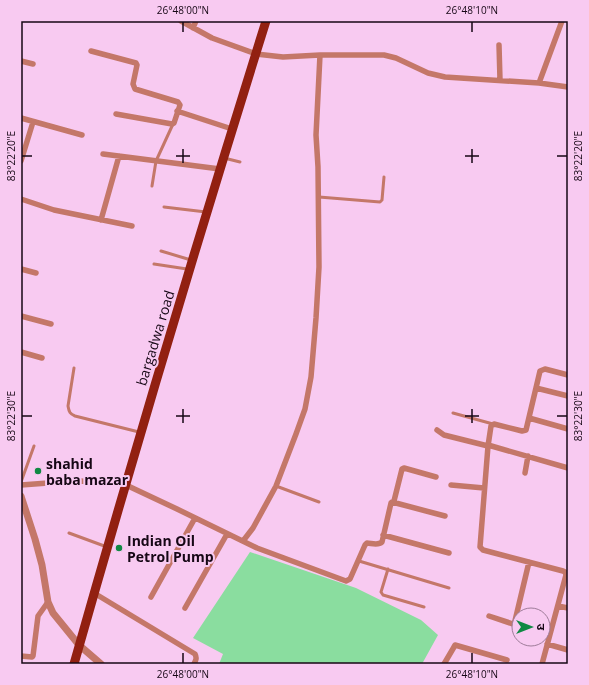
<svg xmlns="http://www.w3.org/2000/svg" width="589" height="685" viewBox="0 0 589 685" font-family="'Open Sans','Noto Sans Devanagari',sans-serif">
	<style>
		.green { fill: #8add9f }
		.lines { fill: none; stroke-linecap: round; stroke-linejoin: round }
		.service { stroke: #c47769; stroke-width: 3 }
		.minor { stroke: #c47769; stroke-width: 5.5 }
		.tertiary { stroke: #c47769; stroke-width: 7 }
		.primary { stroke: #922011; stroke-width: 9 }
		.ticks { fill: none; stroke: #160715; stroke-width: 1.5 }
		.poi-dot { fill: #108944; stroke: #f8caf1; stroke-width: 1.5 }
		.labels { text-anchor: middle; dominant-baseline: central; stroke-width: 4; stroke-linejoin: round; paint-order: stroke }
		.street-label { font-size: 14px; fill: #160715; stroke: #f8caf1 }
		.poi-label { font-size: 14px; font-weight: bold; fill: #160715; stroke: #f8caf1; text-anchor: start }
		.neatline { fill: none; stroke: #160715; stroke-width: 1.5 }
		.ticks-label { font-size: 10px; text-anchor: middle; fill: #160715 }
	</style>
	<rect width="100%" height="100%" fill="#f8caf1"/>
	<path class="green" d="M250 552 356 588 421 620 438 635 422 664H219L223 654 193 638Z"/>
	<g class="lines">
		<path class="service" d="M224 158 240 162
			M152 186 156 161 173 124
			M319 197 380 202 382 200 384 177
			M164 207 206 212
			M161 251 191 260
			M154 264 187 269
			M74 368 68 406C69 412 70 414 75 416L139 432
			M453 413 493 424
			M21 482 34 446
			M276 486 319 502
			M69 533 107 547
			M359 561 449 588
			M388 569 381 592 383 595 424 607"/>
		<path class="minor" d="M181 21 212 38 256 54 283 57 320 55H384L396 58 428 73 445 77 539 83 568 87
			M193 28 196 21
			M499 45 500 80
			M91 51 136 63 137 65 133 84 135 89 178 102 180 105 174 123 172 124 116 114
			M21 61 33 64
			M539 83 562 21
			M177 111 232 129
			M21 118 82 135
			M103 154 220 169
			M21 161 33 122
			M21 199 54 210 132 226
			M101 220 119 156
			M21 269 36 273
			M21 316 51 324
			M21 352 42 358
			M536 388 568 396
			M529 418 568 429
			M437 430 444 435 488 446
			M488 445 568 468
			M525 473 528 456
			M21 485 75 481 127 482
			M126 485 177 509 257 548 346 581 350 579 365 545 367 543C371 543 378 546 382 542L391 503 392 502 445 516
			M451 485 484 488
			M394 501 402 469 404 468 436 477
			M383 535 449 553
			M243 541 253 528 276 486 296 434 305 409 311 377 316 318 319 267 318 167 316 135 320 55
			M94 593 195 654C197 658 196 660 194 664
			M151 597 195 518
			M558 606 568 608
			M185 608 227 534
			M489 616 519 626
			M514 625 529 562
			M547 644 568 650
			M21 656 32 657 33 656 38 616 48 602
			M444 664 454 647 455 645 507 660
			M542 664 566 575 565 572 563 571 483 550 480 547 488 446 491 426 494 424 522 431 526 430 540 371 545 369 568 375"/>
		<path class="tertiary" d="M21 496 35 539 42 565 48 602 53 613 79 645 101 664"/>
		<path class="primary" d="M74 664C135 449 199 235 266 21"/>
	</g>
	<path class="ticks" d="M183 22V32M472 22V32M183 149V163M472 149V163M22 156H32M176 156H190M465 156H479M557 156H567M183 409V423M472 409V423M22 416H32M176 416H190M465 416H479M557 416H567M183 653V663M472 653V663"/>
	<g class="poi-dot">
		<circle cx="38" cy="471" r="4"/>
		<circle cx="119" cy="548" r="4"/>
	</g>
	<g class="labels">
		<g class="street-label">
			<text transform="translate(155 338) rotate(-73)">bargadwa road</text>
		</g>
		<g class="poi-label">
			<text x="46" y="463">shahid<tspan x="46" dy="16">baba mazar</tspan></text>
			<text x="127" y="540">Indian Oil<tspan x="127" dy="16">Petrol Pump</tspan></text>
		</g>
	</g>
	<rect width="589" height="685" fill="none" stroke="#f8caf1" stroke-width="44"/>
	<g transform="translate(531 627) rotate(90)"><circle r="19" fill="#f8caf1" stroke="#9e7c99"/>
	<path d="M0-3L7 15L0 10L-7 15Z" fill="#108944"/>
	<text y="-6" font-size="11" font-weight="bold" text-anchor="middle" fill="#160715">उ</text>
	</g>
	<rect x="22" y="22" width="545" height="641" class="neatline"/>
	<g class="ticks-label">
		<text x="183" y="14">26°48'00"N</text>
		<text x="472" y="14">26°48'10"N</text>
		<text transform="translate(578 156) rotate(-90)" y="4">83°22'20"E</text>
		<text transform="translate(11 156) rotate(-90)" y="4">83°22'20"E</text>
		<text transform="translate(578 416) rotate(-90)" y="4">83°22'30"E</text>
		<text transform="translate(11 416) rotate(-90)" y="4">83°22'30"E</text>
		<text x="183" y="678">26°48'00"N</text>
		<text x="472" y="678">26°48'10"N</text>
	</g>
</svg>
